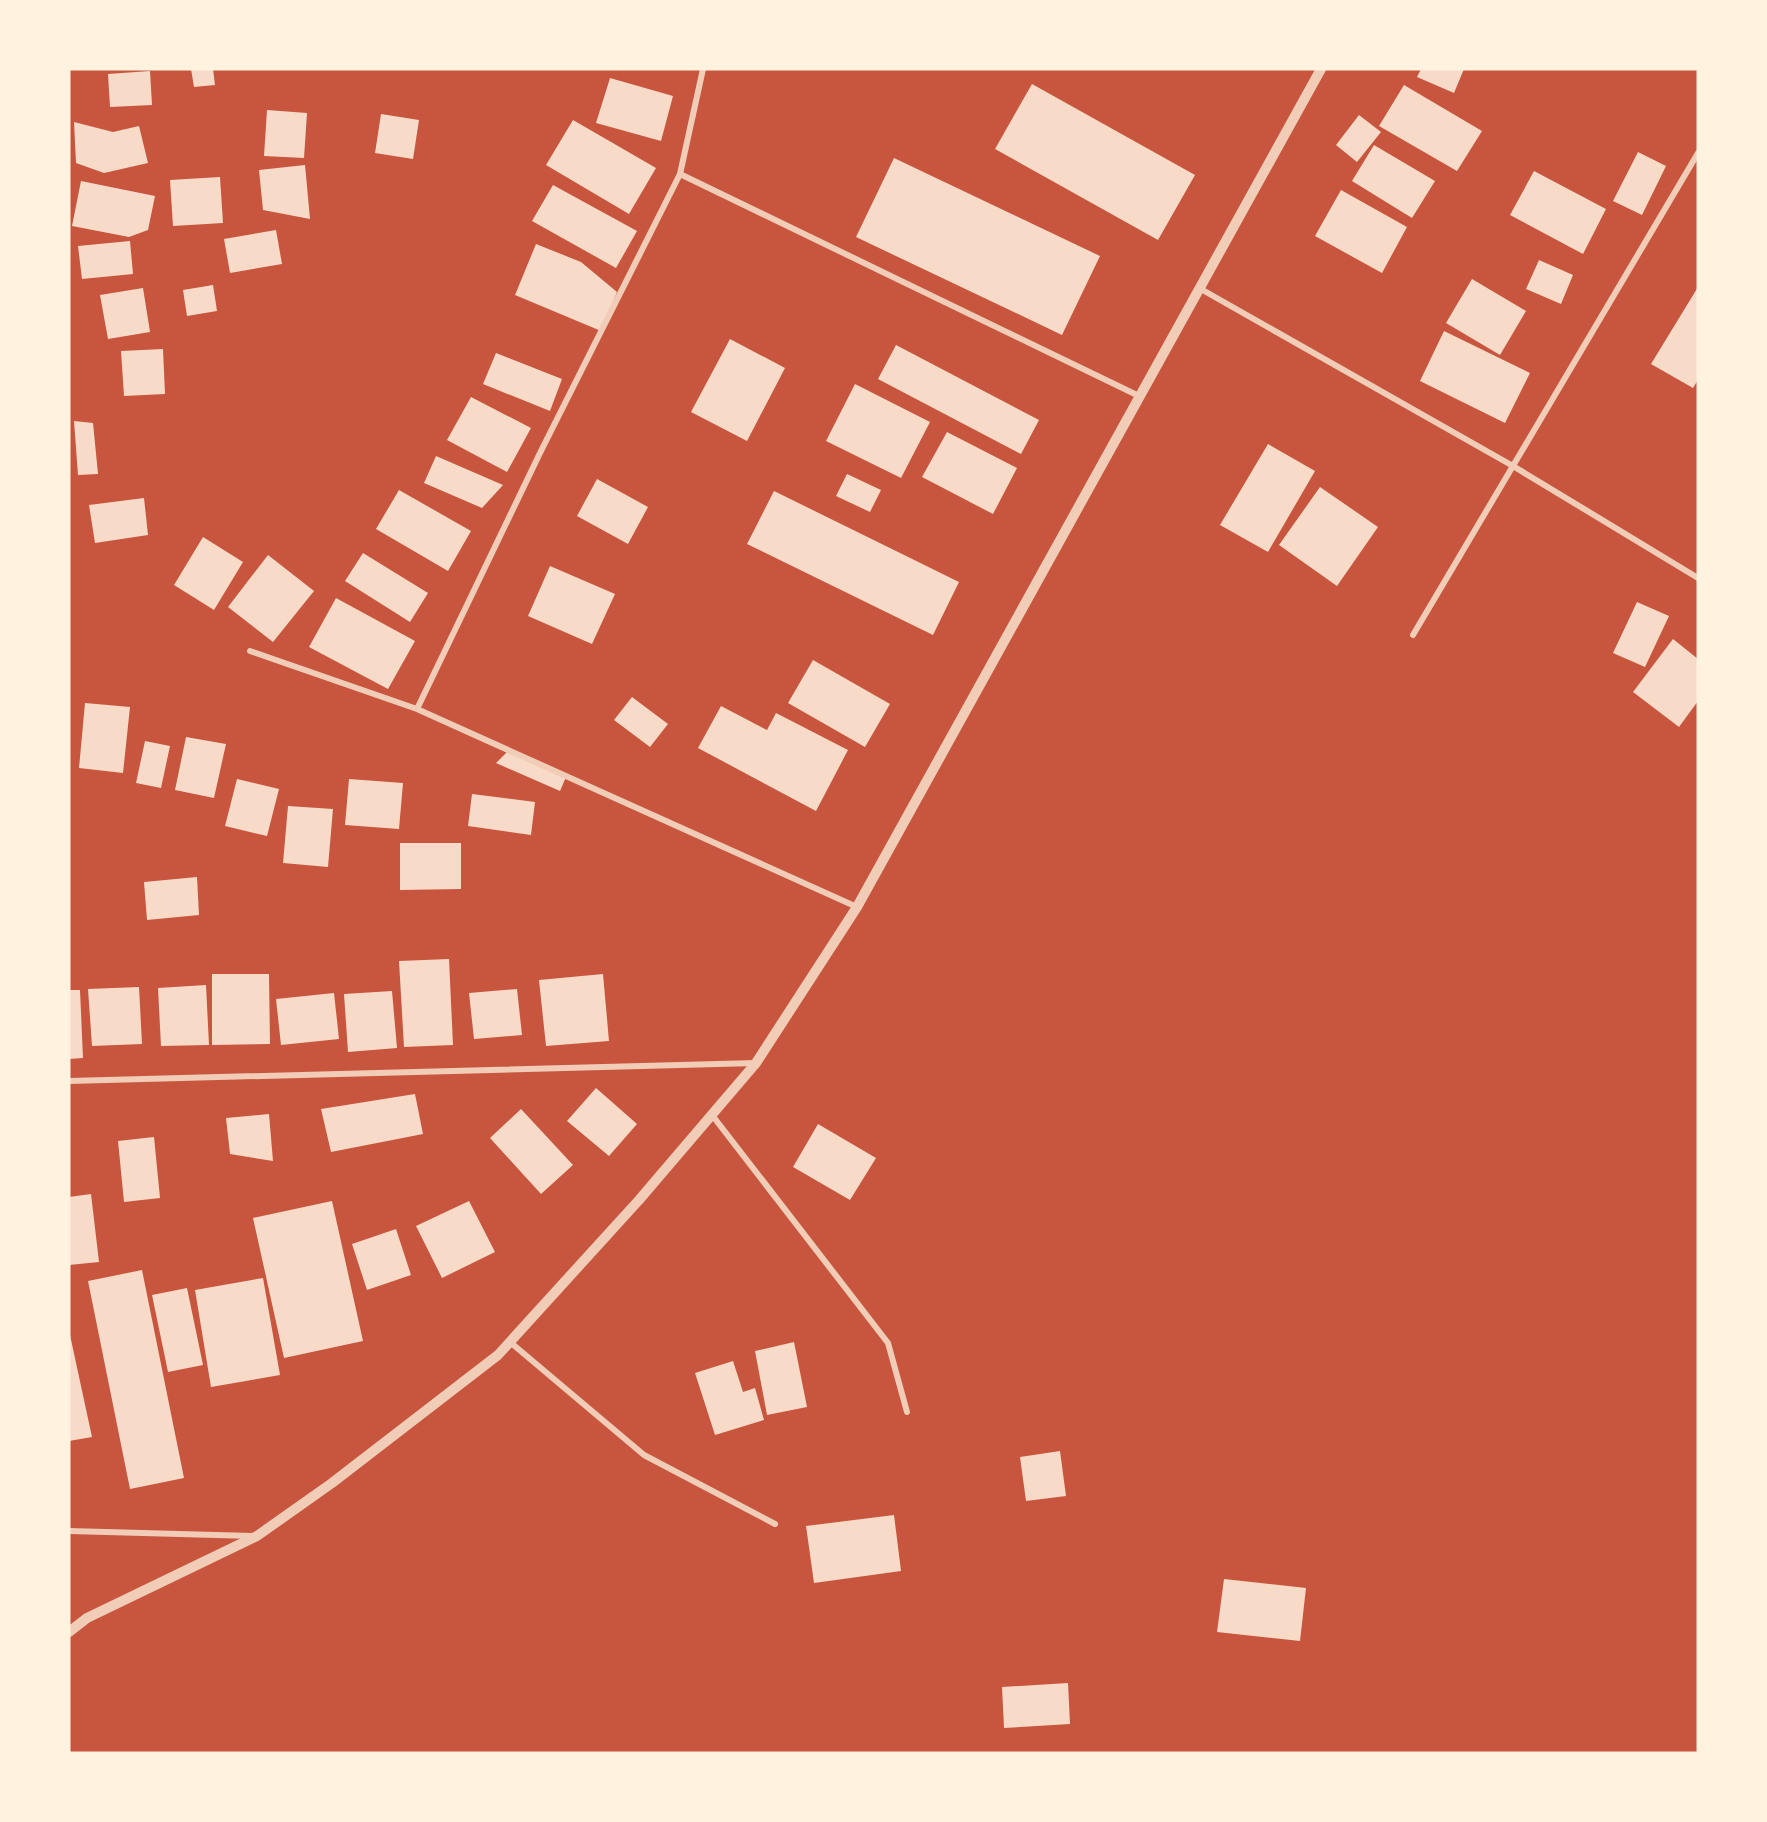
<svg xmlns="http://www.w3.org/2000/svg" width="1767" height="1822" viewBox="0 0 1767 1822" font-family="Signika,sans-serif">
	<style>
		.building { fill: #f7dbc8 }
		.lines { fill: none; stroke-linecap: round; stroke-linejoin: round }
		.minor { stroke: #f1ccb7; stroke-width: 6 }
		.tertiary { stroke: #f1ccb7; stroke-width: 10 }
	</style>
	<rect width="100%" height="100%" fill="#c8553d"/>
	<path class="building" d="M191 69H213L215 85 194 87Z
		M1421 69H1464L1454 93 1417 77Z
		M150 71 152 105 110 107 108 74Z
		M610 78 673 96 661 141 596 123Z
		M1032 84 1195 175 1158 240 995 149Z
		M1404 85 1482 131 1457 171 1379 126Z
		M267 110 307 113 304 158 264 156Z
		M381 114 419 120 413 159 375 153Z
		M1359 115 1381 132 1357 162 1336 145Z
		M573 120 656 168 629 214 546 165Z
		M74 122 113 132 139 126 148 163 104 173 76 163Z
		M1374 145 1435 181 1412 218 1352 181Z
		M1638 152 1666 166 1642 215 1613 201Z
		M894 158 1100 256 1062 335 856 237Z
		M305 165 310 219 263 210 259 170Z
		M1534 171 1606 209 1583 254 1510 215Z
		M220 177 223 223 173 226 170 180Z
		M81 181 155 196 148 230 129 237 72 226Z
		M553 185 637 231 616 268 532 221Z
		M1341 190 1407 227 1382 273 1315 236Z
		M276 230 282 264 230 273 224 239Z
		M130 241 133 274 82 279 78 246Z
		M536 244 581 262 617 292 601 331 515 295Z
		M1539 260 1573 275 1561 304 1526 289Z
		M1472 279 1526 311 1500 355 1446 323Z
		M213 285 217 311 187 316 183 290Z
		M1698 287V380L1693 388 1651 364Z
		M143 288 150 332 108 339 100 295Z
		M1444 331 1530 373 1505 423 1420 381Z
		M730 339 785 368 747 441 691 412Z
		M896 345 1039 420 1021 454 878 379Z
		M163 349 165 394 124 396 121 351Z
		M496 353 562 379 550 411 483 384Z
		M855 384 930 422 901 478 826 441Z
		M471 397 531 428 507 472 447 440Z
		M74 421 93 423 98 474 78 475Z
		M947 432 1017 468 993 514 922 477Z
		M1268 444 1315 471 1268 552 1220 525Z
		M436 456 503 485 482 508 424 483Z
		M847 474 881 490 870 512 836 496Z
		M597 479 648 507 628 544 577 516Z
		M1320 487 1378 527 1337 586 1279 545Z
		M399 490 471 531 448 571 376 529Z
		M774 491 959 582 933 635 747 544Z
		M144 498 148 535 95 543 89 505Z
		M203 537 243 562 214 610 174 585Z
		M363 553 428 593 410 622 345 581Z
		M268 555 314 591 273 642 228 607Z
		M550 566 615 594 592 644 528 616Z
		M336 598 415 641 388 689 309 647Z
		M1637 602 1669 616 1645 667 1613 653Z
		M1673 639 1698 659V701L1679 727 1633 692Z
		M813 660 890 704 865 747 788 703Z
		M632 697 668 724 650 747 614 720Z
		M85 703 130 707 123 773 79 768Z
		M721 706 767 730 776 713 848 750 816 811 698 748Z
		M186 737 226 744 214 798 175 790Z
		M145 741 170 746 161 788 136 783Z
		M507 752 566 777 560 791 496 763Z
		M237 779 279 789 267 836 225 826Z
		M349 779 403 783 399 829 345 825Z
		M472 794 535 802 531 835 468 826Z
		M288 806 333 809 328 867 283 863Z
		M400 843H461V889L400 890Z
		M197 877 199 915 147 920 144 882Z
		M449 959 453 1045 404 1047 399 961Z
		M212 974H269L270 1044 212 1045Z
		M603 974 609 1041 546 1046 539 980Z
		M206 985 209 1045 161 1046 158 988Z
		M139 987 142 1044 92 1046 88 989Z
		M517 989 522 1035 474 1039 469 993Z
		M69 990H80L83 1058 69 1059Z
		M392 991 397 1048 348 1052 344 994Z
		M334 993 339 1039 281 1045 276 999Z
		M596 1088 637 1124 609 1156 567 1121Z
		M415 1094 423 1134 331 1152 321 1109Z
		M521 1109 573 1165 541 1194 490 1138Z
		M269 1114 273 1161 230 1154 226 1118Z
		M818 1124 876 1158 850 1200 793 1167Z
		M154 1137 160 1198 124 1202 118 1141Z
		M91 1194 99 1262 69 1265V1197Z
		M332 1201 363 1341 284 1358 253 1218Z
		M469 1201 495 1252 442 1278 416 1226Z
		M396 1229 411 1275 367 1290 352 1244Z
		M142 1270 184 1478 130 1489 88 1281Z
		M263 1278 280 1375 211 1387 195 1290Z
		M187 1288 203 1365 168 1372 152 1295Z
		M70 1335 92 1437 69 1441V1336Z
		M794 1342 807 1407 767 1415 755 1351Z
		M733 1361 743 1392 755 1388 764 1420 715 1435 695 1373Z
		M1060 1451 1066 1496 1026 1501 1020 1457Z
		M894 1515 901 1571 814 1583 806 1526Z
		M1224 1579 1306 1588 1300 1641 1217 1632Z
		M1068 1683 1070 1724 1004 1728 1002 1687Z"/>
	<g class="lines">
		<path class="minor" d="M680 174 1139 396
			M1199 288 1513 466 1698 578
			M1413 635 1698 153
			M250 651 417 709 857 907
			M417 709 540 453 680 174 703 69
			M69 1081 756 1063
			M712 1115 888 1343 907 1412
			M510 1342 644 1455 775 1524
			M69 1531 253 1536"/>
		<path class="tertiary" d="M69 1632 87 1618 257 1536 332 1483 498 1355 639 1200 756 1063 857 907 1321 69"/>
	</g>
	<rect width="1767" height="1822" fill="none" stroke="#fff3e0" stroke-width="141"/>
</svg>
